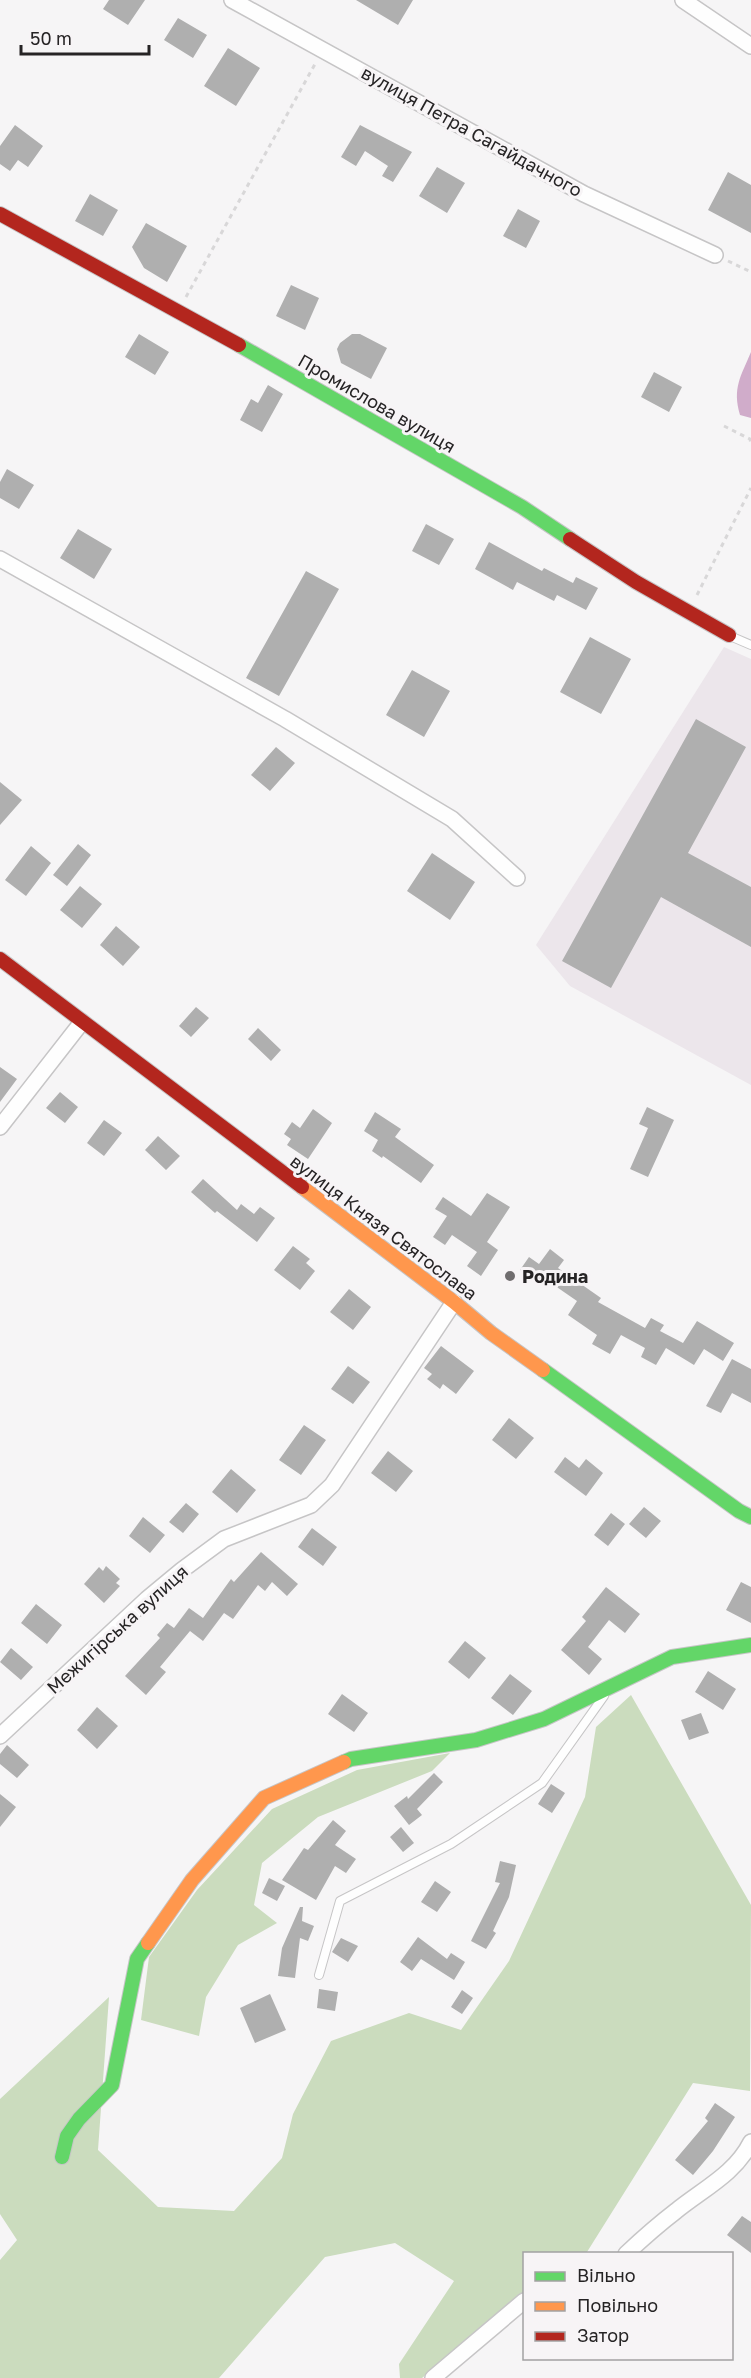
<svg xmlns="http://www.w3.org/2000/svg" width="751" height="2378" viewBox="0 0 751 2378" font-family="'Golos Text',sans-serif">
	<style>
		.built { fill: #ece6eb }
		.forest { fill: #cbdcbe }
		.water { fill: #d0acca }
		.building { fill: #afafaf }
		.lines { fill: none; stroke-linecap: round; stroke-linejoin: round }
		.lane-casing { stroke: #c6c5c6; stroke-width: 10 }
		.street-casing { stroke: #c6c5c6; stroke-width: 18 }
		.fast-casing { stroke: #c6c5c6; stroke-width: 16 }
		.slow-casing { stroke: #c6c5c6; stroke-width: 16 }
		.jam-casing { stroke: #c6c5c6; stroke-width: 16 }
		.path { stroke: #d8d7d8; stroke-width: 3; stroke-dasharray: 4.5 4.5; stroke-linecap: butt }
		.lane { stroke: #fefefe; stroke-width: 8 }
		.street { stroke: #fefefe; stroke-width: 15 }
		.fast { stroke: #63d668; stroke-width: 14 }
		.slow { stroke: #ff974d; stroke-width: 14 }
		.jam { stroke: #b3261e; stroke-width: 14 }
		.poi-dot { fill: #6f6d6e; stroke: #f7f4f6; stroke-width: 2 }
		.labels { text-anchor: middle; dominant-baseline: central; stroke-width: 6; stroke-linejoin: round; paint-order: stroke }
		.street-label { font-size: 18px; fill: #262425; stroke: #f7f4f6 }
		.poi-label { font-size: 18px; font-weight: bold; fill: #262425; stroke: #f7f4f6; text-anchor: start }
	</style>
	<rect width="100%" height="100%" fill="#f6f5f6"/>
	<path class="built" d="M724 647 751 659V1085L570 986 536 945Z"/>
	<path class="forest" d="M631 1695 751 1905 750 2091 693 2083 587 2252 584 2254H524V2292L422 2378H400L399 2364 454 2281 395 2243 325 2257 219 2378H0V2260L17 2240 0 2214V2099L109 1997 98 2150 158 2207 234 2211 282 2158 293 2114 331 2041 409 2013 461 2030 509 1961 585 1797 596 1727Z
		M450 1753 432 1771 318 1817 262 1863 254 1905 277 1923 238 1945 206 1997 199 2036 141 2020 149 1957 197 1890 272 1809 357 1770Z"/>
	<path class="water" d="M751 352V418L740 415C732 388 741 376 751 352Z"/>
	<path class="building" d="M109 0H145L128 25 103 9Z
		M356 0H413L398 25Z
		M178 18 207 35 193 58 164 40Z
		M228 48 260 68 236 106 204 86Z
		M15 125 43 146 28 167 18 160 10 171 0 164V146Z
		M360 125 412 152 393 182 382 176 388 166 365 151 356 166 341 157Z
		M437 167 465 183 447 213 419 196Z
		M728 172 751 185V233L708 210Z
		M90 194 118 210 103 236 75 221Z
		M518 209 540 221 526 248 503 236Z
		M146 223 187 246 167 282 144 268 132 247Z
		M291 285 319 298 305 330 276 316Z
		M139 334 169 352 155 375 125 357Z
		M352 334H360L387 348 371 379 341 363 337 349 340 343Z
		M654 372 682 387 669 412 641 397Z
		M268 385 283 394 262 432 240 420 251 399 258 403Z
		M7 469 34 485 19 509 0 498V482Z
		M426 524 454 539 439 565 412 551Z
		M78 529 112 549 94 579 60 558Z
		M489 542 542 571 544 568 573 583 576 577 598 588 586 610 557 595 554 601 517 582 513 590 475 569Z
		M306 571 339 589 279 696 246 678Z
		M590 637 631 659 601 714 560 692Z
		M412 670 450 691 424 737 386 715Z
		M696 719 746 747 688 853 751 887V947L661 897 611 988 562 961Z
		M276 747 295 763 270 791 251 775Z
		M0 782 22 800 0 825Z
		M78 844 91 855 67 886 53 875Z
		M31 846 51 863 26 896 5 880Z
		M432 853 475 882 450 920 407 891Z
		M80 886 102 904 82 928 60 910Z
		M116 926 140 947 123 966 100 945Z
		M196 1007 209 1018 191 1037 179 1026Z
		M258 1028 281 1050 271 1061 248 1039Z
		M0 1067 17 1079 0 1102Z
		M60 1092 78 1107 65 1123 46 1108Z
		M647 1107 674 1120 648 1177 630 1169 648 1128 639 1124Z
		M313 1109 332 1123 308 1159 287 1145 291 1139 284 1134 292 1122 300 1128Z
		M375 1112 401 1129 395 1137 434 1165 421 1183 383 1156 382 1158 372 1151 378 1140 364 1131Z
		M104 1120 122 1133 104 1156 87 1143Z
		M158 1136 180 1156 166 1170 145 1150Z
		M203 1179 237 1210 241 1204 254 1214 260 1207 275 1218 257 1242 217 1211 215 1213 191 1192Z
		M487 1193 510 1207 487 1242 498 1250 481 1276 467 1266 477 1252 452 1235 445 1245 433 1237 447 1216 435 1209 443 1197 471 1216Z
		M293 1246 310 1259 306 1263 315 1271 300 1290 274 1270Z
		M550 1249 564 1260 558 1268 601 1298 598 1302 645 1328 651 1318 664 1325 660 1331 683 1343 697 1321 734 1343 723 1361 704 1349 694 1365 666 1348 656 1365 641 1357 645 1348 621 1335 610 1354 592 1344 597 1335 568 1315 577 1301 548 1281 544 1287 520 1270 529 1257 539 1264Z
		M349 1289 371 1307 353 1330 330 1312Z
		M441 1346 474 1371 456 1394 443 1384 440 1389 427 1379 432 1374 424 1368Z
		M732 1359 751 1369V1403L732 1393 721 1413 706 1406Z
		M348 1366 370 1382 353 1404 331 1389Z
		M509 1418 534 1438 516 1459 492 1440Z
		M304 1425 326 1440 301 1475 279 1460Z
		M388 1451 413 1471 396 1492 371 1473Z
		M565 1457 579 1468 586 1459 603 1473 586 1496 554 1472Z
		M231 1469 256 1490 237 1513 212 1492Z
		M186 1503 199 1514 183 1533 169 1522Z
		M644 1507 661 1521 646 1538 629 1524Z
		M611 1513 625 1524 608 1546 594 1535Z
		M143 1517 165 1535 150 1553 129 1536Z
		M312 1528 337 1547 323 1566 298 1547Z
		M261 1552 298 1584 287 1596 272 1582 265 1591 258 1585 233 1619 224 1613 203 1641 190 1631 160 1667 166 1672 146 1695 125 1676 160 1638 157 1635 167 1623 174 1628 189 1608 203 1618 231 1579 234 1582Z
		M106 1566 120 1579 116 1583 120 1586 104 1603 84 1584 99 1567 103 1571Z
		M741 1582 751 1587V1623L726 1610Z
		M606 1587 640 1614 625 1633 609 1620 588 1647 602 1659 589 1675 561 1650 586 1621 582 1617Z
		M36 1604 62 1625 47 1644 21 1623Z
		M465 1641 486 1658 469 1679 448 1662Z
		M11 1648 33 1667 21 1680 0 1662Z
		M708 1671 736 1689 723 1710 695 1692Z
		M510 1674 532 1691 513 1715 491 1698Z
		M342 1694 368 1713 354 1732 328 1714Z
		M97 1707 118 1726 97 1749 77 1730Z
		M701 1713 709 1733 689 1740 681 1720Z
		M7 1745 29 1765 17 1778 0 1764V1754Z
		M434 1773 443 1782 417 1809 422 1815 409 1825 394 1806 407 1796 408 1799Z
		M551 1784 565 1793 552 1813 538 1804Z
		M0 1794 16 1807 0 1827Z
		M333 1820 346 1831 335 1845 356 1859 346 1873 335 1866 316 1900 282 1880 304 1848 308 1850Z
		M401 1827 414 1843 403 1852 390 1837Z
		M500 1861 516 1865 509 1897 493 1931 496 1933 486 1949 471 1941 500 1883 495 1882Z
		M269 1878 285 1886 277 1901 262 1893Z
		M435 1881 451 1892 437 1912 421 1902Z
		M300 1907H303L302 1921 314 1926 308 1941 300 1938 295 1978 278 1976 282 1948Z
		M418 1937 447 1959 451 1953 465 1962 454 1980 421 1959 412 1971 400 1962Z
		M341 1938 358 1946 348 1962 332 1952Z
		M319 1989 338 1992 335 2011 317 2008Z
		M462 1990 473 1998 462 2014 451 2007Z
		M270 1994 286 2030 255 2043 240 2008Z
		M715 2103 735 2117 713 2151 693 2175 675 2160 708 2121 705 2118Z
		M742 2216 751 2222V2253L727 2235Z"/>
	<g class="lines">
		<g class="lane-casing">
			<path id="lane" d="M730 636 751 645
				M319 1975 340 1901 451 1844 542 1783 604 1696"/>
		</g>
		<g class="street-casing">
			<path id="street" d="M232 0 584 194 715 255
				M683 0 751 46
				M0 559 285 719 452 819 517 878
				M0 1127 82 1022
				M0 1736 147 1599 182 1570 224 1539 311 1505 332 1485 454 1302
				M626 2254C642 2239 659 2224 676 2211 703 2189 735 2174 751 2142
				M433 2378 524 2301"/>
		</g>
		<g class="fast-casing">
			<path id="fast" d="M239 345 522 507 570 539
				M543 1370 739 1511 751 1517
				M344 1762 351 1759 476 1740 544 1719 672 1657 751 1645
				M62 2157 67 2136 79 2119 112 2085 137 1959 148 1943"/>
		</g>
		<g class="slow-casing">
			<path id="slow" d="M302 1187 454 1302 491 1333 543 1370
				M148 1943 192 1880 264 1798 344 1762"/>
		</g>
		<g class="jam-casing">
			<path id="jam" d="M0 214 239 345
				M570 539 636 582 729 635
				M0 959 302 1187"/>
		</g>
		<path class="path" d="M728 261 751 272
			M186 297 315 64
			M724 426 750 439 751 444
			M697 595 751 488"/>
		<use href="#lane" class="lane"/>
		<use href="#street" class="street"/>
		<use href="#fast" class="fast"/>
		<use href="#slow" class="slow"/>
		<use href="#jam" class="jam"/>
	</g>
	<circle class="poi-dot" cx="510" cy="1276" r="6"/>
	<g class="labels">
		<g class="street-label">
			<text transform="translate(472 131) rotate(29)">вулиця Петра Сагайдачного</text>
			<text transform="translate(377 403) rotate(30)">Промислова вулиця</text>
			<text transform="translate(384 1227) rotate(37)">вулиця Князя Святослава</text>
			<text transform="translate(117 1629) rotate(-42)">Межигірська вулиця</text>
		</g>
		<g class="poi-label">
			<text x="522" y="1276">Родина</text>
		</g>
	</g>
	<rect x="523" y="2252" width="210" height="108" fill="#f7f4f6" stroke="#a3a1a2" stroke-width="1.5"/>
	<rect x="535" y="2272" width="30" height="9" fill="#63d668" stroke="#a3a1a2" stroke-width="1.5"/>
	<text x="577" y="2282" font-size="18" fill="#262425">Вільно</text>
	<rect x="535" y="2302" width="30" height="9" fill="#ff974d" stroke="#a3a1a2" stroke-width="1.5"/>
	<text x="577" y="2312" font-size="18" fill="#262425">Повільно</text>
	<rect x="535" y="2332" width="30" height="9" fill="#b3261e" stroke="#a3a1a2" stroke-width="1.5"/>
	<text x="577" y="2342" font-size="18" fill="#262425">Затор</text>
	<path d="M21 45v9h128v-9" fill="none" stroke="#262425" stroke-width="3"/>
	<text x="30" y="45" font-size="18" fill="#262425" stroke="#f7f4f6" stroke-width="4.5" paint-order="stroke">50 m</text>
</svg>
